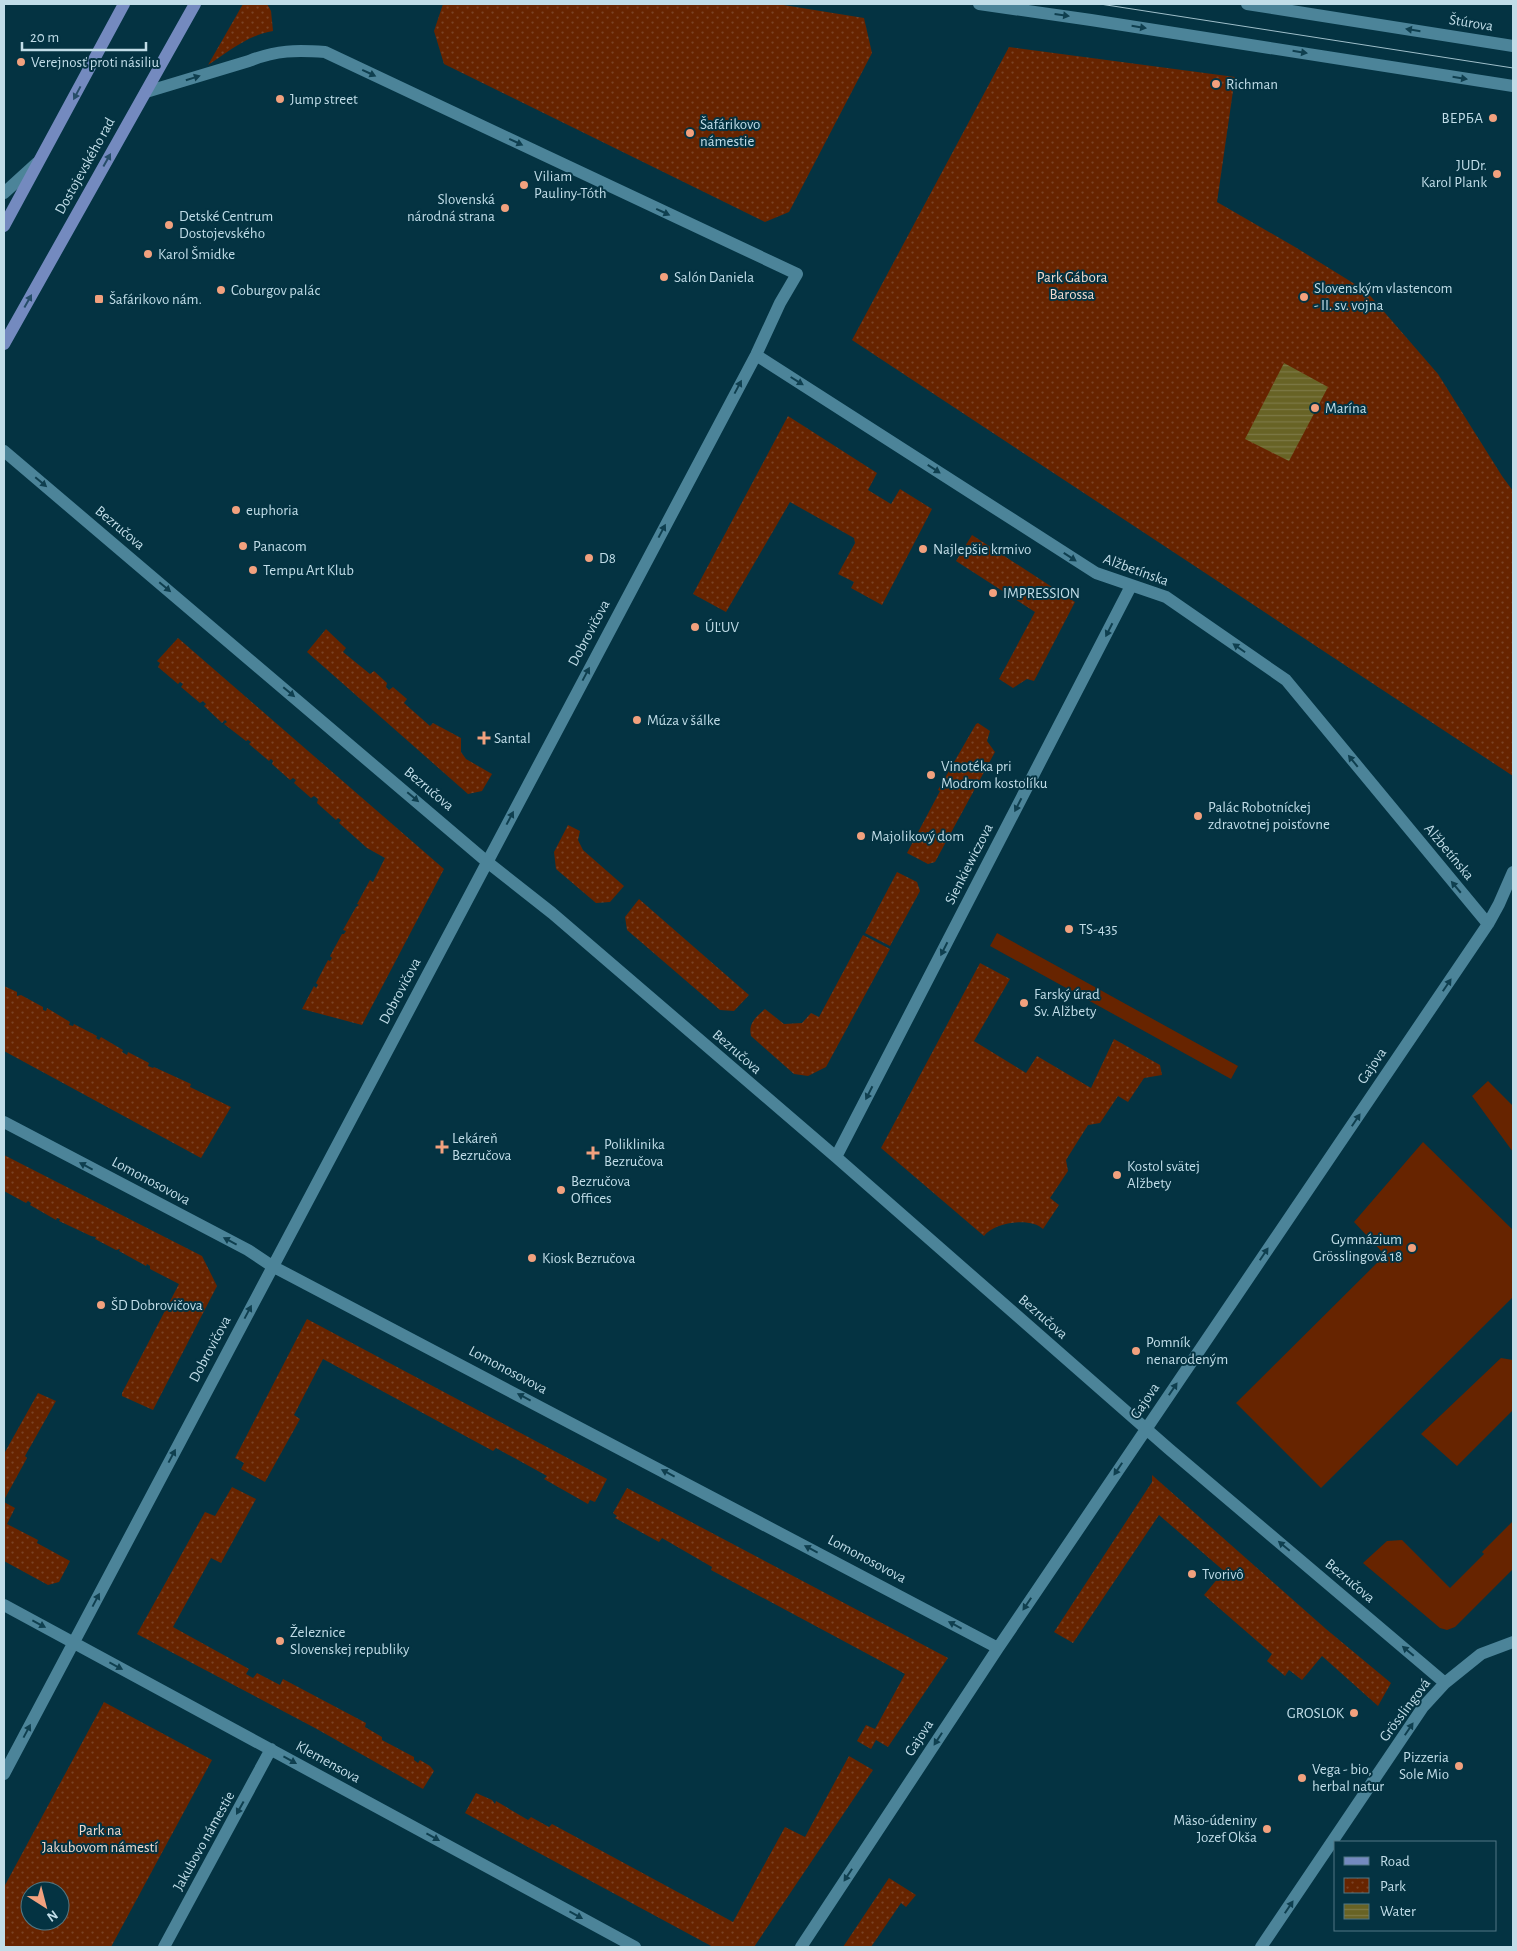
<svg xmlns="http://www.w3.org/2000/svg" width="1517" height="1951" viewBox="0 0 1517 1951" font-family="'Alegreya Sans',sans-serif">
	<style>
		.grass { fill: #672400 }
		.park { fill: url(#park-dots); fill-rule: evenodd }
		.water { fill: url(#water-rules) }
		.lines { fill: none; stroke-linecap: round; stroke-linejoin: round }
		.minor { stroke: #4c8499; stroke-width: 12 }
		.major { stroke: #748abf; stroke-width: 12 }
		.tram { stroke: #9fbfca; stroke-width: 1 }
		.oneway { fill: #0f3f4f }
		.oneway2 { fill: #264d68 }
		.poi-dot { fill: #f2a17e; stroke: #043342; stroke-width: 2 }
		.labels { text-anchor: middle; dominant-baseline: central; stroke-width: 4; stroke-linejoin: round; paint-order: stroke }
		.street-label { font-size: 15px; fill: #c1dde8; stroke: #043342 }
		.poi-label { font-size: 15px; fill: #c1dde8; stroke: #043342; text-anchor: start }
		.park-label { font-size: 15px; fill: #f3d9cd; stroke: #043342 }
	</style>
	<defs>
		<pattern id="park-dots" width="8" height="8" patternUnits="userSpaceOnUse" patternTransform="scale(1.25)"><rect width="8" height="8" fill="#672400"/><path d="M2 2h.1M6 6h.1" fill="none" stroke="#7b4325" stroke-width="1.8" stroke-linecap="round"/></pattern>
		<pattern id="water-rules" width="6" height="5" patternUnits="userSpaceOnUse" patternTransform="scale(1.25)"><rect width="6" height="5" fill="#686325"/><path d="M0 2.5h6" fill="none" stroke="#7c7945"/></pattern>
	</defs>
	<rect width="100%" height="100%" fill="#043342"/>
	<path class="grass" d="M997 933 1238 1066 1231 1079 990 946Z
		M1488 1081 1513 1106V1152L1472 1096Z
		M1423 1142 1513 1230V1297L1321 1488 1236 1403 1385 1255 1354 1222Z
		M1501 1358 1513 1360V1410L1457 1466 1421 1434Z
		M1513 1521V1569L1455 1627 1447 1630 1440 1628 1363 1563 1387 1541 1402 1540 1450 1588 1484 1554 1482 1552Z"/>
	<path class="park" d="M243 4H267L271 11 273 31C248 35 228 52 208 65Z
		M443 4H777L864 18 872 53 789 212 765 222 444 64 434 31Z
		M1009 47 1235 77 1217 202 1295 247 1366 291 1438 374 1502 476 1513 491V776L852 340Z
		M788 416 877 473 868 490 891 504 900 489 932 509 882 605 851 588 854 582 838 574 855 543 854 538 790 502 726 612 693 594Z
		M972 535 1075 602 1034 681 1027 679 1013 688 999 679 1035 612 956 561Z
		M326 629 346 648 343 652 370 674 374 671 387 683 386 687 389 690 393 687 407 699 404 703 430 726 433 723 461 738V752L466 759 492 774 482 791 468 794 307 652Z
		M178 638 444 869 362 1025 302 1009 314 986 316 988 318 985 316 983 328 960 330 961 332 958 330 956 342 934H344L346 931 343 930 356 907 359 905 357 904 370 880 373 882 385 858 367 848 339 823 341 820 338 818 336 820 317 803 318 799 314 796 311 798 294 783 296 780 293 778 290 780 272 764 273 761 271 759 269 761 249 744 251 742 248 740 246 741 224 724 227 722 225 720 222 723 204 706 206 704 203 701 200 703 181 687 183 684 180 682 178 684 158 667 160 663 157 661Z
		M978 723 990 731 987 741 995 752 935 862 928 864 907 853 940 791 938 790 976 724Z
		M568 825 580 831 578 840 583 850 624 886 610 902 596 903 556 869 554 852Z
		M897 872 917 882 920 891 890 946 865 933Z
		M639 899 749 995 734 1011 720 1010 627 930 625 917Z
		M863 935 890 949 826 1067 808 1076 794 1074 751 1036C748 1023 756 1017 765 1009L784 1024 802 1023 811 1013 819 1017Z
		M980 963 1010 979 974 1041 1026 1073 1037 1056 1091 1088 1114 1039 1160 1065 1162 1075 1144 1078 1128 1102 1118 1096 1100 1123 1088 1125 1066 1160 1068 1171 1050 1198 1059 1205 1043 1229C1031 1217 995 1222 984 1236L881 1148Z
		M4 986 17 992V996L21 995 43 1007V1010L46 1011 47 1008 70 1022 69 1025 73 1026 74 1024 97 1036 96 1038 99 1040 101 1037 123 1050 122 1052 127 1055 128 1052 149 1063 148 1066 153 1068 154 1067 191 1084 190 1087 231 1107 201 1158 4 1051Z
		M4 1155 202 1256 217 1286 153 1410 122 1396V1393L179 1284 150 1269V1266L147 1264 146 1266 119 1251 120 1249 116 1250 95 1239 96 1237 91 1236 59 1221 60 1219 57 1218 56 1220 30 1205 31 1203 28 1201 26 1203 4 1191Z
		M307 1319 607 1479 595 1502 590 1500 588 1504 544 1479 547 1476 496 1448 493 1451 323 1359 294 1415 300 1419 265 1482 241 1469 244 1463 235 1458Z
		M38 1393 56 1401 25 1456 27 1458 4 1500V1451L5 1452Z
		M1152 1475 1326 1629 1391 1683 1378 1706 1322 1656 1302 1680 1289 1670 1285 1676 1267 1661 1272 1654 1204 1595 1224 1571 1159 1515 1073 1643 1054 1632 1152 1482Z
		M232 1487 256 1499 221 1563 211 1558 173 1627 249 1669 246 1674 253 1678 257 1673 280 1685 283 1679 366 1723 365 1727 382 1737V1740L414 1757V1760L418 1763 420 1760 430 1766 434 1771 423 1789 315 1728 137 1634 205 1512 215 1516Z
		M627 1488 948 1658 888 1747 876 1740 871 1749 857 1741 866 1725 875 1729 905 1674 711 1570 712 1567 662 1538 659 1542 615 1518 617 1516 613 1513Z
		M4 1502 15 1508 7 1524 38 1540 37 1543 70 1561 59 1582 48 1585 4 1561Z
		M104 1702 212 1760 111 1947H4V1887ZM30 1891H60V1921H30Z
		M849 1756 873 1770 754 1947H713L465 1813 476 1793 492 1800 495 1804 496 1801 528 1820 531 1817 549 1827 552 1824 733 1922 785 1827 805 1837Z
		M889 1878 916 1895 906 1907 901 1903 871 1947H843Z"/>
	<path class="water" d="M1284 363 1328 387 1289 461 1245 439Z"/>
	<g class="lines">
		<path class="minor" d="M979 4 1091 20 1513 86
			M1247 4 1513 46
			M4 193 37 163
			M756 355 1096 573 1166 597 1286 680 1488 924
			M4 451 486 861 552 913 836 1157 1169 1449 1445 1683
			M4 1122 248 1250 272 1266 998 1648
			M836 1157 1131 586
			M4 1605 635 1947
			M4 1774 756 355 780 303 797 274 325 52C296 50 277 50 249 61L146 92
			M164 1947 271 1749
			M801 1947 998 1648 1488 924 1499 904 1513 872
			M1261 1947 1423 1707 1445 1683 1481 1654 1513 1642"/>
		<path class="major" d="M4 226 124 4
			M4 344 195 4"/>
		<path class="tram" d="M1100 4 1513 68"/>
	</g>
	<defs><path id="oneway-solid" d="M-6-.8H1V-3.2L6.5 0L1 3.2V.8H-6Z" transform="scale(1.25)"/></defs>
	<g class="oneway">
		<use href="#oneway-solid" transform="translate(1062 15) rotate(8)"/>
		<use href="#oneway-solid" transform="translate(1139 27) rotate(9)"/>
		<use href="#oneway-solid" transform="translate(1413 30) rotate(-171)"/>
		<use href="#oneway-solid" transform="translate(1300 52) rotate(9)"/>
		<use href="#oneway-solid" transform="translate(369 73) rotate(25)"/>
		<use href="#oneway-solid" transform="translate(193 78) rotate(-17)"/>
		<use href="#oneway-solid" transform="translate(1460 78) rotate(9)"/>
		<use href="#oneway-solid" transform="translate(516 142) rotate(25)"/>
		<use href="#oneway-solid" transform="translate(663 212) rotate(25)"/>
		<use href="#oneway-solid" transform="translate(797 381) rotate(32)"/>
		<use href="#oneway-solid" transform="translate(738 387) rotate(-62)"/>
		<use href="#oneway-solid" transform="translate(934 469) rotate(33)"/>
		<use href="#oneway-solid" transform="translate(41 482) rotate(40)"/>
		<use href="#oneway-solid" transform="translate(662 531) rotate(-62)"/>
		<use href="#oneway-solid" transform="translate(1070 557) rotate(33)"/>
		<use href="#oneway-solid" transform="translate(165 587) rotate(40)"/>
		<use href="#oneway-solid" transform="translate(1109 630) rotate(117)"/>
		<use href="#oneway-solid" transform="translate(1239 648) rotate(-145)"/>
		<use href="#oneway-solid" transform="translate(586 674) rotate(-62)"/>
		<use href="#oneway-solid" transform="translate(289 692) rotate(40)"/>
		<use href="#oneway-solid" transform="translate(1353 761) rotate(-129)"/>
		<use href="#oneway-solid" transform="translate(413 797) rotate(40)"/>
		<use href="#oneway-solid" transform="translate(1018 805) rotate(117)"/>
		<use href="#oneway-solid" transform="translate(510 818) rotate(-62)"/>
		<use href="#oneway-solid" transform="translate(1456 887) rotate(-130)"/>
		<use href="#oneway-solid" transform="translate(944 949) rotate(117)"/>
		<use href="#oneway-solid" transform="translate(1447 985) rotate(-56)"/>
		<use href="#oneway-solid" transform="translate(869 1093) rotate(117)"/>
		<use href="#oneway-solid" transform="translate(1356 1120) rotate(-56)"/>
		<use href="#oneway-solid" transform="translate(86 1166) rotate(-152)"/>
		<use href="#oneway-solid" transform="translate(230 1241) rotate(-152)"/>
		<use href="#oneway-solid" transform="translate(1264 1254) rotate(-56)"/>
		<use href="#oneway-solid" transform="translate(248 1312) rotate(-62)"/>
		<use href="#oneway-solid" transform="translate(1173 1389) rotate(-56)"/>
		<use href="#oneway-solid" transform="translate(524 1397) rotate(-152)"/>
		<use href="#oneway-solid" transform="translate(172 1456) rotate(-62)"/>
		<use href="#oneway-solid" transform="translate(1118 1469) rotate(124)"/>
		<use href="#oneway-solid" transform="translate(668 1473) rotate(-152)"/>
		<use href="#oneway-solid" transform="translate(1284 1546) rotate(-140)"/>
		<use href="#oneway-solid" transform="translate(811 1549) rotate(-152)"/>
		<use href="#oneway-solid" transform="translate(96 1600) rotate(-62)"/>
		<use href="#oneway-solid" transform="translate(1027 1604) rotate(124)"/>
		<use href="#oneway-solid" transform="translate(39 1624) rotate(28)"/>
		<use href="#oneway-solid" transform="translate(955 1625) rotate(-152)"/>
		<use href="#oneway-solid" transform="translate(1408 1651) rotate(-140)"/>
		<use href="#oneway-solid" transform="translate(116 1666) rotate(28)"/>
		<use href="#oneway-solid" transform="translate(1409 1729) rotate(-56)"/>
		<use href="#oneway-solid" transform="translate(27 1731) rotate(-62)"/>
		<use href="#oneway-solid" transform="translate(938 1739) rotate(123)"/>
		<use href="#oneway-solid" transform="translate(290 1760) rotate(29)"/>
		<use href="#oneway-solid" transform="translate(240 1808) rotate(119)"/>
		<use href="#oneway-solid" transform="translate(433 1837) rotate(29)"/>
		<use href="#oneway-solid" transform="translate(848 1875) rotate(123)"/>
		<use href="#oneway-solid" transform="translate(1289 1907) rotate(-56)"/>
		<use href="#oneway-solid" transform="translate(576 1915) rotate(29)"/>
	</g>
	<g class="oneway2">
		<use href="#oneway-solid" transform="translate(77 93) rotate(118)"/>
		<use href="#oneway-solid" transform="translate(107 160) rotate(-61)"/>
		<use href="#oneway-solid" transform="translate(28 301) rotate(-61)"/>
	</g>
	<g class="poi-dot">
		<circle cx="21" cy="62" r="5"/>
		<circle cx="1216" cy="84" r="5"/>
		<circle cx="280" cy="99" r="5"/>
		<circle cx="1493" cy="118" r="5"/>
		<circle cx="690" cy="133" r="5"/>
		<circle cx="1497" cy="174" r="5"/>
		<circle cx="524" cy="185" r="5"/>
		<circle cx="505" cy="208" r="5"/>
		<circle cx="169" cy="225" r="5"/>
		<circle cx="148" cy="254" r="5"/>
		<circle cx="664" cy="277" r="5"/>
		<circle cx="221" cy="290" r="5"/>
		<circle cx="1304" cy="297" r="5"/>
		<rect x="94" y="294" width="10" height="10" rx="2.5"/>
		<circle cx="1315" cy="408" r="5"/>
		<circle cx="236" cy="510" r="5"/>
		<circle cx="243" cy="546" r="5"/>
		<circle cx="923" cy="549" r="5"/>
		<circle cx="589" cy="558" r="5"/>
		<circle cx="253" cy="570" r="5"/>
		<circle cx="993" cy="593" r="5"/>
		<circle cx="695" cy="627" r="5"/>
		<circle cx="637" cy="720" r="5"/>
		<path d="M481.5 730.5h5v5h5v5h-5v5h-5v-5h-5v-5h5z"/>
		<circle cx="931" cy="775" r="5"/>
		<circle cx="1198" cy="816" r="5"/>
		<circle cx="861" cy="836" r="5"/>
		<circle cx="1069" cy="929" r="5"/>
		<circle cx="1024" cy="1003" r="5"/>
		<path d="M439.5 1139.5h5v5h5v5h-5v5h-5v-5h-5v-5h5z"/>
		<path d="M590.5 1145.5h5v5h5v5h-5v5h-5v-5h-5v-5h5z"/>
		<circle cx="1117" cy="1175" r="5"/>
		<circle cx="561" cy="1190" r="5"/>
		<circle cx="1412" cy="1248" r="5"/>
		<circle cx="532" cy="1258" r="5"/>
		<circle cx="101" cy="1305" r="5"/>
		<circle cx="1136" cy="1351" r="5"/>
		<circle cx="1192" cy="1574" r="5"/>
		<circle cx="280" cy="1641" r="5"/>
		<circle cx="1354" cy="1713" r="5"/>
		<circle cx="1459" cy="1766" r="5"/>
		<circle cx="1302" cy="1778" r="5"/>
		<circle cx="1267" cy="1829" r="5"/>
	</g>
	<g class="labels">
		<g class="street-label">
			<text transform="translate(1471 23) rotate(9)">Štúrova</text>
			<text transform="translate(85 166) rotate(-61)">Dostojevského rad</text>
			<text transform="translate(120 528) rotate(40)">Bezručova</text>
			<text transform="translate(1136 570) rotate(20)">Alžbetínska</text>
			<text transform="translate(589 633) rotate(-62)">Dobrovičova</text>
			<text transform="translate(429 789) rotate(40)">Bezručova</text>
			<text transform="translate(1449 852) rotate(50)">Alžbetínska</text>
			<text transform="translate(969 864) rotate(-63)">Sienkiewiczova</text>
			<text transform="translate(400 991) rotate(-62)">Dobrovičova</text>
			<text transform="translate(737 1052) rotate(41)">Bezručova</text>
			<text transform="translate(1372 1066) rotate(-56)">Gajova</text>
			<text transform="translate(151 1181) rotate(28)">Lomonosovova</text>
			<text transform="translate(1043 1317) rotate(41)">Bezručova</text>
			<text transform="translate(210 1349) rotate(-62)">Dobrovičova</text>
			<text transform="translate(508 1370) rotate(28)">Lomonosovova</text>
			<text transform="translate(1145 1401) rotate(-56)">Gajova</text>
			<text transform="translate(867 1559) rotate(28)">Lomonosovova</text>
			<text transform="translate(1350 1581) rotate(40)">Bezručova</text>
			<text transform="translate(1405 1710) rotate(-53)">Grösslingová</text>
			<text transform="translate(919 1738) rotate(-57)">Gajova</text>
			<text transform="translate(328 1762) rotate(29)">Klemensova</text>
			<text transform="translate(204 1841) rotate(-61)">Jakubovo námestie</text>
		</g>
		<g class="poi-label">
			<text x="31" y="62">Verejnosť proti násiliu</text>
			<text x="1226" y="84">Richman</text>
			<text x="290" y="99">Jump street</text>
			<text x="1483" y="118" text-anchor="end">ВЕРБА</text>
			<text x="700" y="124">Šafárikovo<tspan x="700" dy="17">námestie</tspan></text>
			<text x="1487" y="165" text-anchor="end">JUDr.<tspan x="1487" dy="17">Karol Plank</tspan></text>
			<text x="534" y="176">Viliam<tspan x="534" dy="17">Pauliny-Tóth</tspan></text>
			<text x="495" y="199" text-anchor="end">Slovenská<tspan x="495" dy="17">národná strana</tspan></text>
			<text x="179" y="216">Detské Centrum<tspan x="179" dy="17">Dostojevského</tspan></text>
			<text x="158" y="254">Karol Šmidke</text>
			<text x="674" y="277">Salón Daniela</text>
			<text x="1314" y="288">Slovenským vlastencom<tspan x="1314" dy="17">- II. sv. vojna</tspan></text>
			<text x="231" y="290">Coburgov palác</text>
			<text x="109" y="299">Šafárikovo nám.</text>
			<text x="1325" y="408">Marína</text>
			<text x="246" y="510">euphoria</text>
			<text x="253" y="546">Panacom</text>
			<text x="933" y="549">Najlepšie krmivo</text>
			<text x="599" y="558">D8</text>
			<text x="263" y="570">Tempu Art Klub</text>
			<text x="1003" y="593">IMPRESSION</text>
			<text x="705" y="627">ÚĽUV</text>
			<text x="647" y="720">Múza v šálke</text>
			<text x="494" y="738">Santal</text>
			<text x="941" y="766">Vinotéka pri<tspan x="941" dy="17">Modrom kostolíku</tspan></text>
			<text x="1208" y="807">Palác Robotníckej<tspan x="1208" dy="17">zdravotnej poisťovne</tspan></text>
			<text x="871" y="836">Majolikový dom</text>
			<text x="1079" y="929">TS-435</text>
			<text x="1034" y="994">Farský úrad<tspan x="1034" dy="17">Sv. Alžbety</tspan></text>
			<text x="452" y="1138">Lekáreň<tspan x="452" dy="17">Bezručova</tspan></text>
			<text x="604" y="1144">Poliklinika<tspan x="604" dy="17">Bezručova</tspan></text>
			<text x="1127" y="1166">Kostol svätej<tspan x="1127" dy="17">Alžbety</tspan></text>
			<text x="571" y="1181">Bezručova<tspan x="571" dy="17">Offices</tspan></text>
			<text x="1402" y="1239" text-anchor="end">Gymnázium<tspan x="1402" dy="17">Grösslingová 18</tspan></text>
			<text x="542" y="1258">Kiosk Bezručova</text>
			<text x="111" y="1305">ŠD Dobrovičova</text>
			<text x="1146" y="1342">Pomník<tspan x="1146" dy="17">nenarodeným</tspan></text>
			<text x="1202" y="1574">Tvorivô</text>
			<text x="290" y="1632">Železnice<tspan x="290" dy="17">Slovenskej republiky</tspan></text>
			<text x="1344" y="1713" text-anchor="end">GROSLOK</text>
			<text x="1449" y="1757" text-anchor="end">Pizzeria<tspan x="1449" dy="17">Sole Mio</tspan></text>
			<text x="1312" y="1769">Vega - bio,<tspan x="1312" dy="17">herbal natur</tspan></text>
			<text x="1257" y="1820" text-anchor="end">Mäso-údeniny<tspan x="1257" dy="17">Jozef Okša</tspan></text>
		</g>
		<g class="park-label">
			<text x="1072" y="277">Park Gábora<tspan x="1072" dy="17">Barossa</tspan></text>
			<text x="100" y="1830">Park na<tspan x="100" dy="17">Jakubovom námestí</tspan></text>
		</g>
	</g>
	<rect width="1517" height="1951" fill="none" stroke="#c1dde8" stroke-width="10"/>
	<rect x="1334" y="1841" width="162" height="90" fill="#043342" stroke="#507784"/>
	<rect x="1344" y="1857" width="25" height="8" fill="#748abf" stroke="#507784"/>
	<text x="1380" y="1866" font-size="15" fill="#c1dde8">Road</text>
	<rect x="1344" y="1878" width="25" height="15" fill="url(#park-dots)" stroke="#507784"/>
	<text x="1380" y="1891" font-size="15" fill="#c1dde8">Park</text>
	<rect x="1344" y="1904" width="25" height="15" fill="url(#water-rules)" stroke="#507784"/>
	<text x="1380" y="1916" font-size="15" fill="#c1dde8">Water</text>
	<g transform="translate(45 1906) rotate(144)"><circle r="24" fill="#043342" stroke="#507784"/>
	<path d="M0-4L9 19L0 12L-9 19Z" fill="#f2a17e"/>
	<text y="-8" font-size="14" font-weight="bold" text-anchor="middle" fill="#c1dde8">N</text>
	</g>
	<path d="M22 42v8h124v-8" fill="none" stroke="#c1dde8" stroke-width="2.5"/>
	<text x="30" y="42" font-size="15" fill="#c1dde8" stroke="#043342" stroke-width="4" paint-order="stroke">20 m</text>
</svg>
